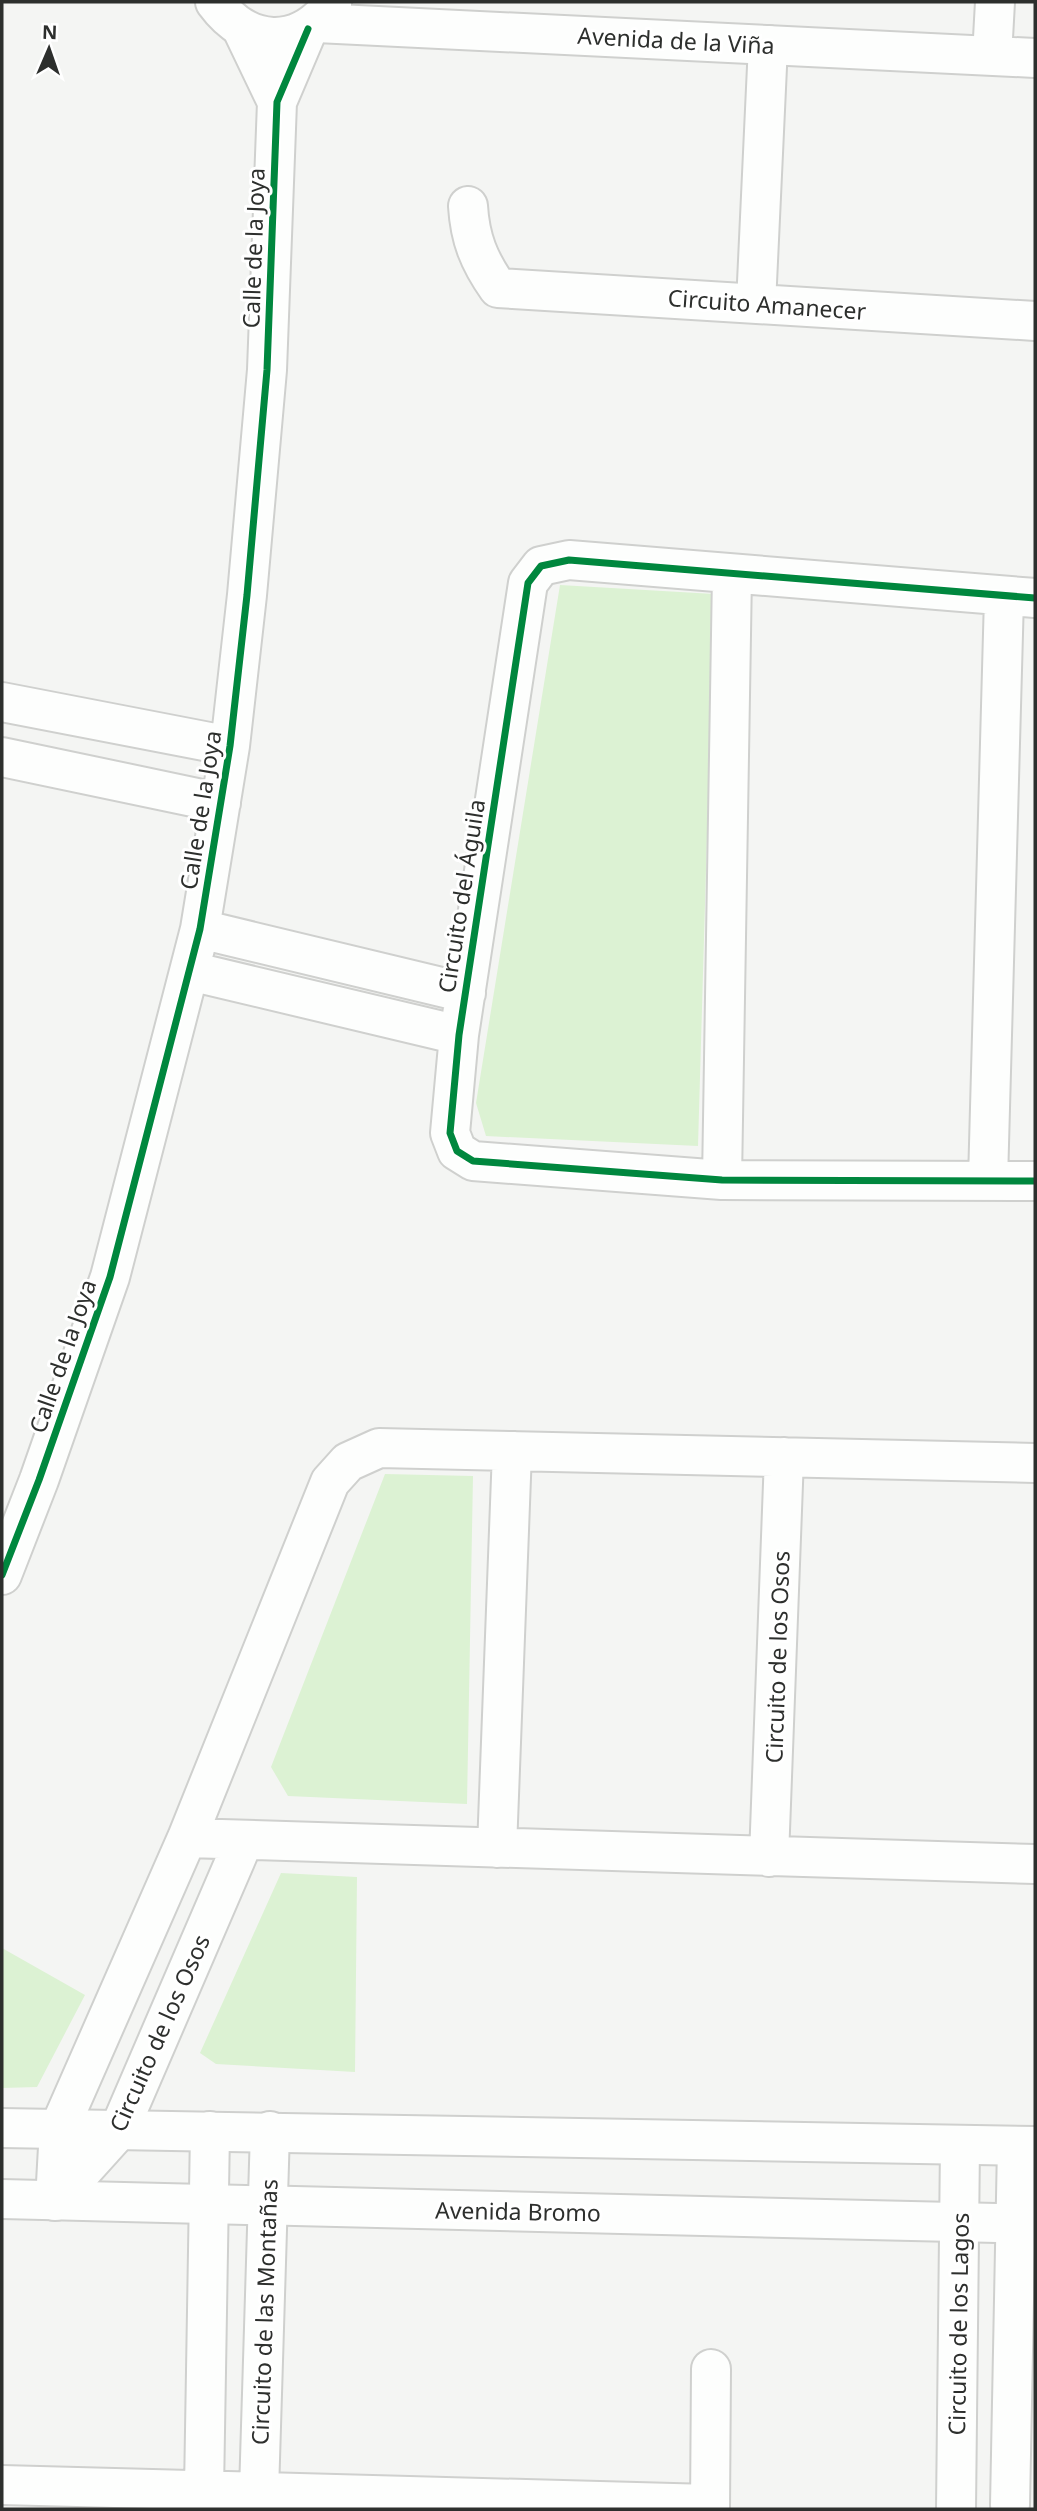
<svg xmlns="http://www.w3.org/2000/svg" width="1037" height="2511" viewBox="0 0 1037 2511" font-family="'Noto Sans',sans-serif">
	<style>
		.park { fill: #dcf2d3 }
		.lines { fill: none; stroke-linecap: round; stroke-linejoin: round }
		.street-casing { stroke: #cfd0ce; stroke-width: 42 }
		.secondary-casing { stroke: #cfd0ce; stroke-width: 42 }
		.street { stroke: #fdfefd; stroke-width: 38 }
		.secondary { stroke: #fdfefd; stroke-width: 38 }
		.cycleway-casing { stroke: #fff; stroke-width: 11 }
		.cycleway { stroke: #00873e; stroke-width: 7 }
		.labels { text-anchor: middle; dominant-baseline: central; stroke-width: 6; stroke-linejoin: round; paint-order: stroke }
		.street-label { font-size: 23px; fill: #2d2f2d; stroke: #fff }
	</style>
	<rect width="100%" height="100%" fill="#f4f5f3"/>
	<path class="park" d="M560 585 714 594 698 1146 486 1136 476 1103Z
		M385 1474 473 1476 467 1804 288 1796 271 1767Z
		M281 1873 357 1877 355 2072 216 2064 200 2053Z
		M2 1948 85 1995 37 2087 2 2088Z"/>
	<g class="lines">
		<g class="street-casing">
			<path id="street" d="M242 29 277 102
				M468 206C470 239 479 261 498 288L1035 321
				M756 304 768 45
				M1035 598 569 560 541 566 528 583 459 1035 450 1133 457 1151 473 1161 722 1180 1035 1181
				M2 702 230 746
				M2 757 221 803
				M200 929 466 993
				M190 971 459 1035
				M722 1180 732 574
				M988 1181 1004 597
				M2 1575 39 1480 110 1277 200 929 230 746 247 595 267 370 277 102 308 29
				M187 1838 1035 1864
				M497 1848 512 1451
				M769 1857 784 1457
				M55 2201 59 2129 187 1838 330 1482 348 1462 379 1448 1035 1463
				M55 2201 119 2130 244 1840
				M2 2485 710 2504
				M204 2491 210 2131
				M259 2492 270 2131
				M1010 2505 1017 2146
				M710 2509 711 2369
				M956 2509 960 2145"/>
		</g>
		<g class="secondary-casing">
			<path id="secondary" d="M215 2C248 47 298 49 332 5
				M317 23 1035 58
				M992 56 995 2
				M2 2128 1035 2146
				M2 2199 1035 2224"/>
		</g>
		<use href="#street" class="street"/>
		<use href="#secondary" class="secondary"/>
		<g class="cycleway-casing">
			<path id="cycleway" d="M1035 598 569 560 541 566 528 583 459 1035 450 1133 457 1151 473 1161 722 1180 1035 1181
				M2 1575 39 1480 110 1277 200 929 230 746 247 595 267 370 277 102 308 29"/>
		</g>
		<use href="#cycleway" class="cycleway"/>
	</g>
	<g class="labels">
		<g class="street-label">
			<text transform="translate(676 40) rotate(3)">Avenida de la Viña</text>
			<text transform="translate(253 248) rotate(-88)">Calle de la Joya</text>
			<text transform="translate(767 304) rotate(4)">Circuito Amanecer</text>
			<text transform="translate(200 810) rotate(-81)">Calle de la Joya</text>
			<text transform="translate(461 896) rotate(-81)">Circuito del Águila</text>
			<text transform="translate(62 1356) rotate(-71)">Calle de la Joya</text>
			<text transform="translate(777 1657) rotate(-88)">Circuito de los Osos</text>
			<text transform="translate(159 2033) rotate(-66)">Circuito de los Osos</text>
			<text transform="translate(518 2211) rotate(1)">Avenida Bromo</text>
			<text transform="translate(264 2312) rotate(-88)">Circuito de las Montañas</text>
			<text transform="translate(958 2324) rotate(-89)">Circuito de los Lagos</text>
		</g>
	</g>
	<rect width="1037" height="2511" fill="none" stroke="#2d2f2d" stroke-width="7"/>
	<g transform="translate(49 49) rotate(2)" stroke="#ffffff" stroke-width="5" paint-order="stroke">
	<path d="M0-5L12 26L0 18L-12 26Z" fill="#2d2f2d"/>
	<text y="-10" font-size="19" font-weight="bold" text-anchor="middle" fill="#2d2f2d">N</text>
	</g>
</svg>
